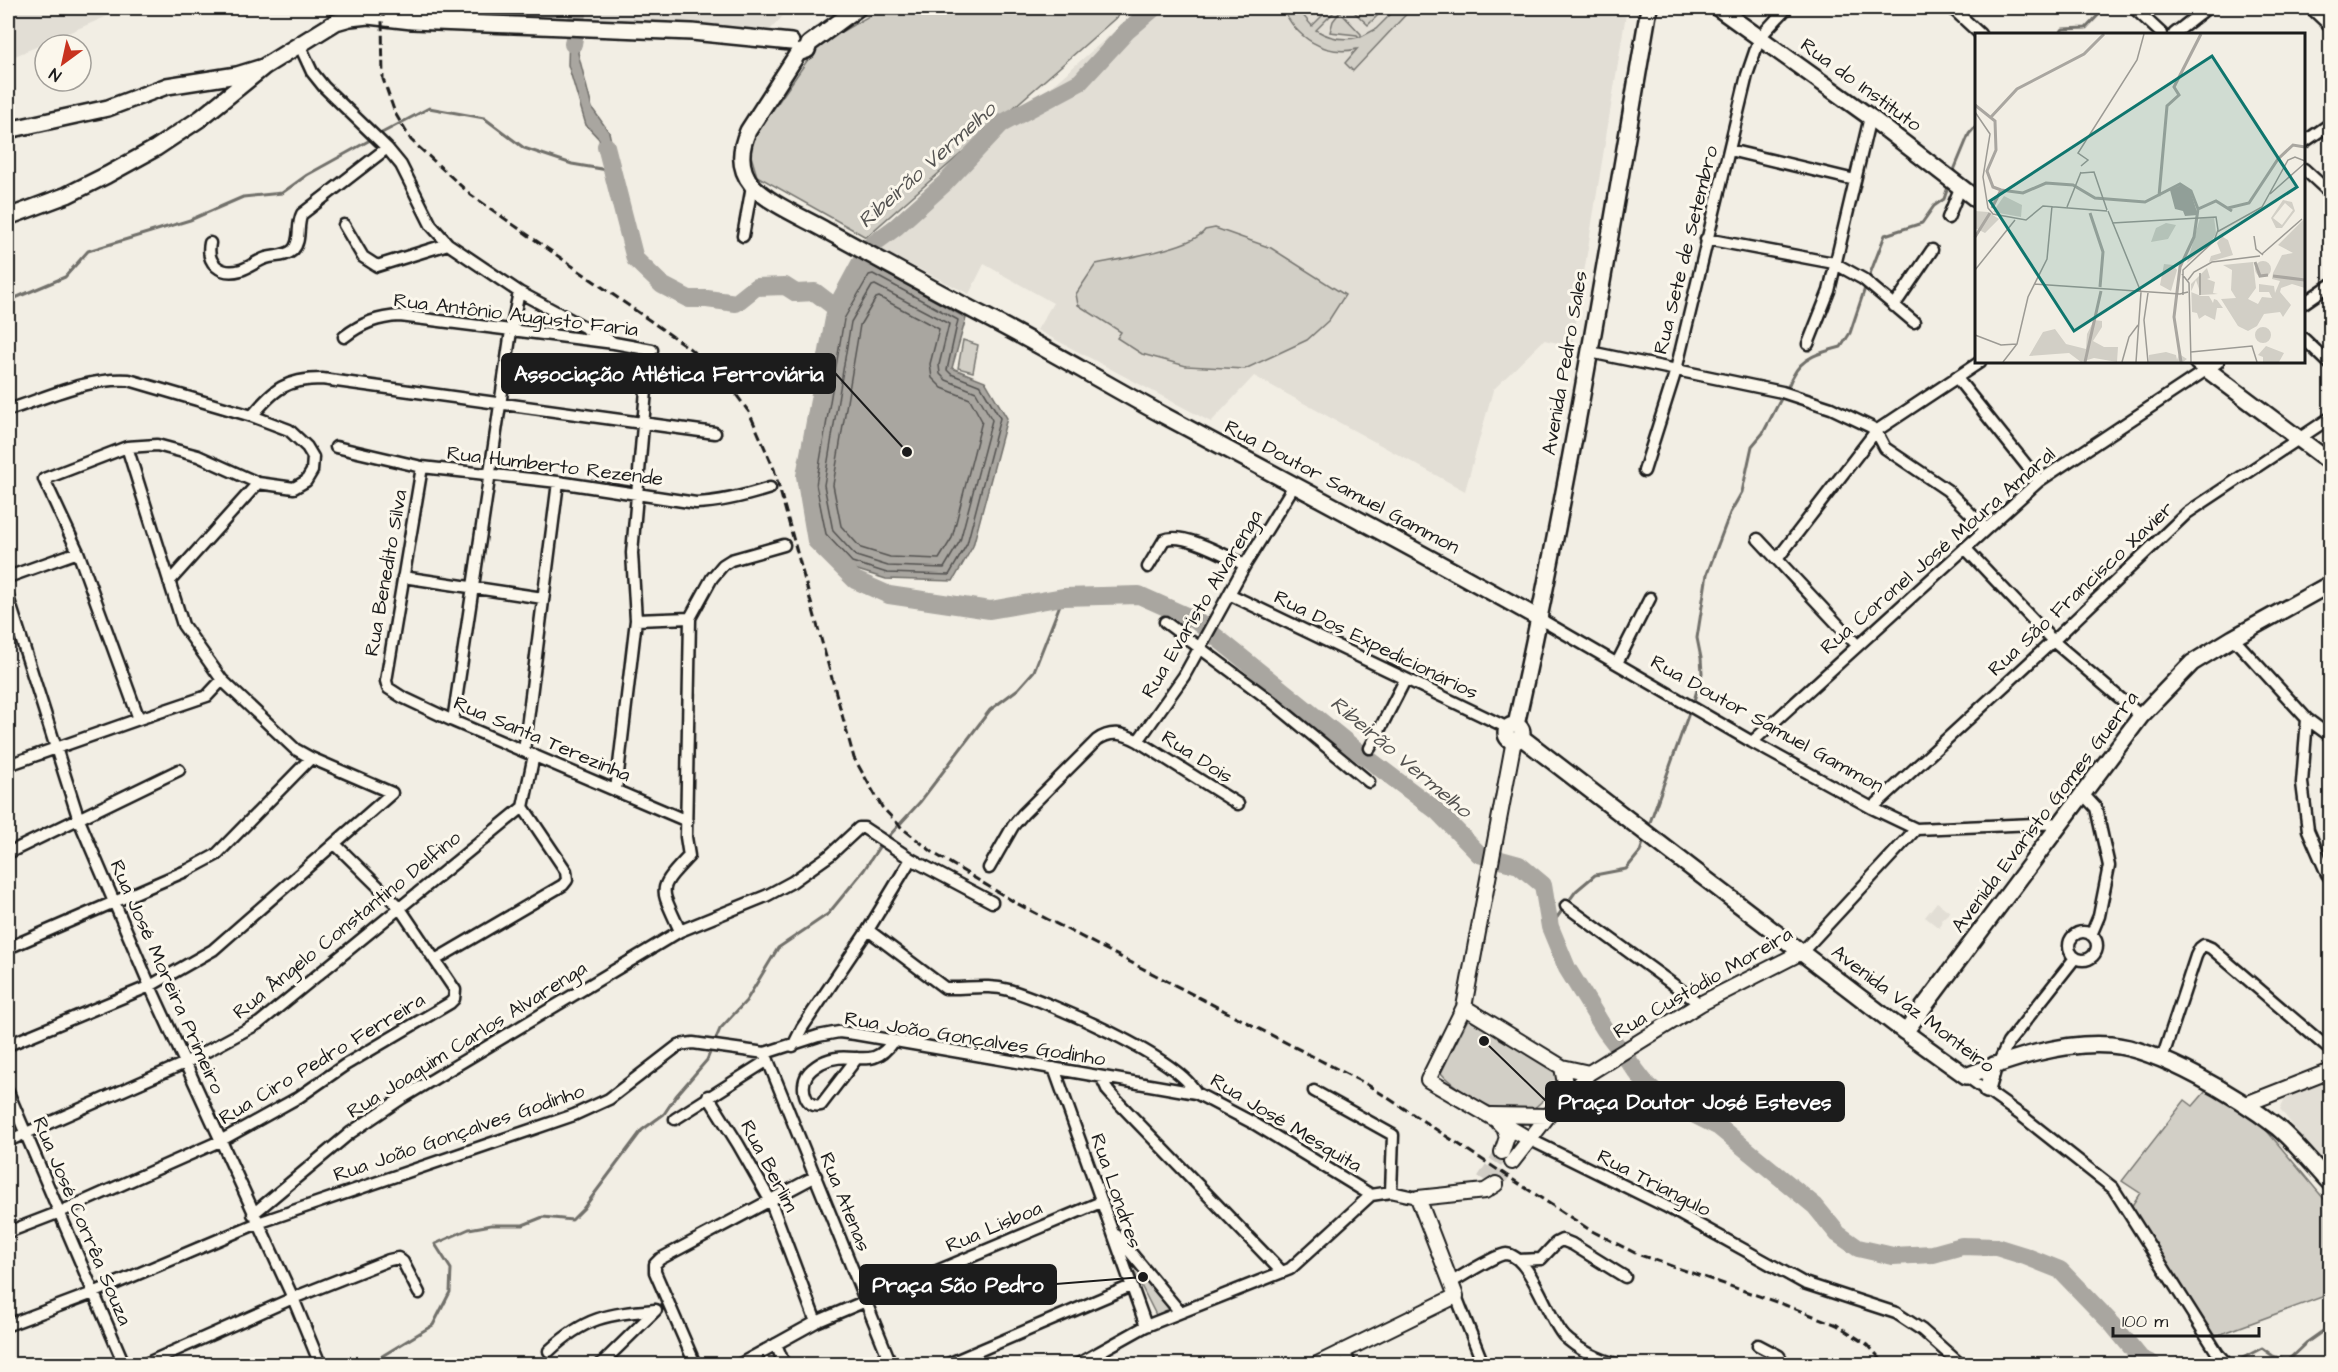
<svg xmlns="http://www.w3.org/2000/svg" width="2338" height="1372" viewBox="0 0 2338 1372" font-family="'Architects Daughter',sans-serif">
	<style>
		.built { fill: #e2ded5 }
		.green { fill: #d2cfc6; stroke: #777671; stroke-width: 1.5 }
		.water { fill: #a9a6a0; stroke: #716f6b; stroke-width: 1.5 }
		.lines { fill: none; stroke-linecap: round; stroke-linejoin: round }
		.shore { stroke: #545351; stroke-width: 1.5 }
		.stream { stroke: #716f6b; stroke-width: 3 }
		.river { stroke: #a9a6a0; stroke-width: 18 }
		.tertiary-tunnel { stroke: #d2cec6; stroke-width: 14; stroke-dasharray: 14 7; stroke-linecap: butt }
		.minor-casing { stroke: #1c1c1c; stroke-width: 15 }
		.tertiary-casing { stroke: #1c1c1c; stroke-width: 18 }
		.secondary-casing { stroke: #1c1c1c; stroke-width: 20 }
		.minor { stroke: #fbf7ec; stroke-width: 10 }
		.tertiary { stroke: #fbf7ec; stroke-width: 14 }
		.secondary { stroke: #fbf7ec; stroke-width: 15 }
		.rail { stroke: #1c1c1c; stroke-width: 3; stroke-dasharray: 9 4.5; stroke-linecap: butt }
		.labels { text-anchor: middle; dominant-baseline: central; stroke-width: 6; stroke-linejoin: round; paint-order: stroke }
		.street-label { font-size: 20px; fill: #1c1c1c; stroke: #fbf7ec }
		.water-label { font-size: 21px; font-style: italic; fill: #545351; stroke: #fbf7ec }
		.inset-river { fill: none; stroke: #a9a6a0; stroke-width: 3 }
		.inset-road { fill: none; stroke: #9c9a94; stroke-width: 1.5 }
		.view { fill: #0f766e; fill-opacity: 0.15; stroke: #0f766e; stroke-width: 3 }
		.inset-edge { fill: none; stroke: #1c1c1c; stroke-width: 3 }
		.leader { fill: none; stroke: #1c1c1c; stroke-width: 2 }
		.callout-dot { fill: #1c1c1c; stroke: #fbf7ec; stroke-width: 2 }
		.callout { fill: #1c1c1c; stroke: #1c1c1c; stroke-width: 2 }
		.callout-label { font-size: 21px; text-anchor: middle; font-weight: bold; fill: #fff }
	</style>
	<rect width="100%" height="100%" fill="#f2eee4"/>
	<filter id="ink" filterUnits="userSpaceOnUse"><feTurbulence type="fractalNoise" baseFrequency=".0167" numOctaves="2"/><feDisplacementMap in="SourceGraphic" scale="12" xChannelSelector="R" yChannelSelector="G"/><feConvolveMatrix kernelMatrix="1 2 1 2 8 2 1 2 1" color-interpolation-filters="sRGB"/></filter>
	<g filter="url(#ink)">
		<path class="built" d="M8 8H126L8 59Z
			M394 8H790L771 29 626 20 391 12Z
			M1141 8H1627L1572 346 1544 340 1493 390 1465 491 1254 376 1211 422 1037 330 1053 303 984 264 969 294 879 249 1039 97Z
			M1937 902 1950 912 1941 920 1942 923 1939 928 1925 917Z
			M2330 1079V1174L2280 1109 2288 1092Z"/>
		<path class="green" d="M883 8H1127L866 237 757 176 748 146 818 45Z
			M1283 8H1297L1312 26 1330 8H1338L1316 30C1329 38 1344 41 1359 37L1357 35 1330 32 1333 21 1340 12 1361 34V37L1376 29 1397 8H1412L1353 71 1345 63 1357 49C1325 57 1295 37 1283 8Z
			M1350 8H1385L1368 25Z
			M1215 228 1271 248 1345 295 1329 320 1307 340 1245 369 1186 366 1142 354 1117 338 1121 332 1078 305 1076 294 1096 264C1119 259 1193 248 1205 230Z
			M963 340 978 345 973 372 958 368Z
			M1469 1017 1555 1066 1560 1083C1552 1090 1537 1109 1528 1112 1507 1122 1454 1089 1441 1073Z
			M2206 1091 2248 1113 2267 1131 2330 1206V1294L2213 1337 2131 1207 2140 1193 2122 1181 2185 1100 2193 1106Z
			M1122 1248 1174 1307 1156 1315Z"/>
		<path class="water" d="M569 32H581L578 53 592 108 609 132 617 169 607 166 599 139 586 125 568 65Z
			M869 264 966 318 952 368 985 381 1007 418 973 546 953 581 886 579 848 567 821 538 810 486 838 317Z"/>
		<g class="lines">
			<path class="shore" d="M873 274 958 320 947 370 951 374 981 386 1000 418 967 544 949 575 887 573 852 562 826 534 816 485 844 319 869 275Z
				M875 285 949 324 939 365 940 374 946 380 976 392 992 420 960 541 944 568 888 566 856 556 833 531 824 485 851 322 872 286Z
				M879 297 939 329 930 364 932 378 942 388 970 399 982 421 952 538 939 559 890 557 861 548 841 526 833 485 860 325 876 298Z"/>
			<path class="stream" d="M2059 34 2063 29 2086 28 2105 8
				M378 135 429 108 484 118 524 148 572 164 613 171
				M1952 175 1969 134 1976 126
				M1868 279 1885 235 1922 223 1934 206 1944 199 1949 184
				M8 301 65 277 88 251 190 220 243 197 282 193 307 175 372 139
				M1787 389C1789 385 1790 381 1793 376 1802 357 1822 352 1841 347L1850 333 1866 285
				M1693 704 1702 673 1701 658 1697 638 1707 574 1730 513 1742 492 1752 446 1763 433 1783 395
				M1648 828 1690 710
				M1550 927 1576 891 1595 875 1626 869 1640 852 1645 837
				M714 1043 720 1029 746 1001 778 948 828 914 864 870 879 847 920 802 990 710 1018 689 1034 671 1063 597
				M369 1364 433 1325 450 1292 451 1269 435 1244 469 1229 491 1225H523L543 1217 572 1220 583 1209 642 1130 664 1114 676 1096 707 1060 711 1050
				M2231 1364 2262 1348 2273 1356 2287 1361 2306 1343 2330 1326"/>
			<path class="river" d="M573 44 579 8
				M606 146 635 259 662 285 689 299H707L736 303 756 287 785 286 796 293 815 292 836 308 805 476 816 541 855 580 889 595 990 610 1063 597 1139 595 1195 620 1355 749 1437 811 1479 854 1519 865 1543 885 1550 927 1567 968 1605 1030 1646 1084 1669 1102 1719 1127 1815 1206 1838 1234 1858 1248 1893 1256 1933 1254 1962 1246 1996 1247 2025 1256 2060 1270 2113 1325 2141 1359 2152 1364
				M836 308 869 247 896 227 945 183 1001 124 1080 82 1127 31 1154 8"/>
			<path class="tertiary-tunnel" d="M1484 1180 1502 1152
				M1496 1184 1512 1162"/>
			<g class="minor-casing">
				<path id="minor" d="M1952 8 1980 34
					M2134 8 2162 34
					M2311 8 2330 26
					M2174 34 2207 8
					M300 46 312 72 324 87 387 148 401 165 431 225 448 244 519 292 614 343
					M2304 142 2330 124
					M1729 150 1855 180
					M2304 169 2330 193
					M1948 218 1961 186
					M344 225 363 257 377 266 448 244
					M743 236 752 186
					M1706 239 1834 263 1863 279 1914 322
					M210 243C206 263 220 276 241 270 250 267 257 261 266 258 276 255 285 257 293 250 302 240 296 226 302 214L387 148
					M2304 303 2330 285
					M1894 306 1932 250
					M344 337C362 323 378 317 400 316L614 343 652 350
					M2304 339 2330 364
					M1808 344 1829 291 1870 117
					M1590 352 1782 392 1831 408 1871 427 1876 431 1885 448 1947 490 1986 529
					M1956 377 2039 481
					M8 410C46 398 88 377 129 380L252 416 289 430 307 447 313 457 312 471 306 481 294 488 258 483 169 582
					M252 416C274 389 286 379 322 379L715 433
					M127 447 157 445 198 456 258 483
					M336 447 422 467 558 482 696 503C722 502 745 496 770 488
					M422 467 386 681 388 688 402 697 453 721 687 821
					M1644 471 1676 370 1747 75 1760 37 1787 8
					M1758 539 1857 645
					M1965 548 2053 641 2141 716
					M78 552 44 479 127 447 183 625 222 680
					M1778 558 1876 431 1980 362
					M1148 567 1164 540C1183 531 1226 556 1245 565
					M8 577 78 552 139 719 8 765
					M403 577 543 598
					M1229 594 1508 728
					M8 597 79 820 150 986 293 1298 320 1364
					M1540 619 1752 742 1872 808 1916 829 2062 823
					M636 620 690 618
					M1165 622 1271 701 1369 782
					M2233 638 2307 719 2330 736
					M1617 663 1650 598
					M2307 719 2302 783 2308 830 2327 874 2330 878
					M453 721 511 331 519 292
					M1138 741 1184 676 1245 565 1295 484
					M1752 742 2039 481 2218 362
					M1370 748 1405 680
					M524 751 558 482
					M616 790 636 620 632 553 647 379
					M2083 794 2096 808 2109 866 2099 916 2091 935
					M1872 808 2053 641 2187 513 2330 418
					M8 853 179 770
					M989 868 1013 826 1023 814 1097 740C1111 730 1123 733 1138 741L1238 804
					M1566 906 1700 1004
					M868 930 945 988C967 989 987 984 1009 990 1049 1002 1178 1057 1196 1093L1255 1124 1371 1195
					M680 931C661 887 655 892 689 856L686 837 690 618 712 578 723 565 731 560 784 545
					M2069 946a14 14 0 1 1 28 0a14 14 0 1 1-28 0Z
					M8 948 188 870 216 855 311 758
					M1802 952 1916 829
					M435 960 563 885 567 880 566 871 523 807
					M8 1045 150 986 213 950 392 793 311 758 295 749 222 680 207 696 139 719
					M793 1046 802 1028 868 930 911 859
					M765 1053 891 1364
					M857 1058 821 1105C805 1109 800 1087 807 1075 810 1070 816 1066 821 1063 851 1047 871 1074 893 1041
					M2162 1059 2196 956 2200 948 2204 945 2211 948 2330 1050
					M1998 1064 2008 1043 2075 958
					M1054 1068 1146 1326
					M1966 1076 2022 1116 2113 1188 2218 1354 2227 1364
					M1102 1078 1108 1091 1116 1100 1282 1272
					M1314 1091 1393 1135 1391 1192
					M8 1092 124 1364
					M708 1096 738 1144 770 1200 816 1322
					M675 1119 768 1060
					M1529 1139 1665 1206 1804 1283 1896 1313 1922 1330 1960 1364
					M8 1141 185 1063 259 1023 523 807 534 755
					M253 1214 350 1133 402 1098 680 931 766 896 792 882 830 855 859 828H864L911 859 992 902
					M8 1232 60 1212 220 1141 299 1097 345 1065 450 1003 454 999 455 990 399 907 335 844
					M1116 1235 1180 1312
					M1519 1260 1541 1259 1556 1243 1562 1240 1572 1244 1625 1277
					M1452 1282C1462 1276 1497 1254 1506 1254 1530 1255 1548 1319 1564 1336 1577 1349 1599 1360 1617 1364
					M1456 1296 1483 1364
					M8 1325 93 1293 258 1223 574 1115 609 1099 679 1045 693 1043 765 1053 818 1036 839 1032 855 1034 1196 1093
					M776 1344 784 1364
					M1758 1345 1779 1356 1784 1364
					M549 1351C585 1317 607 1314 655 1310
					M1344 1351 1350 1364
					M145 1364 293 1298 389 1260 398 1258 403 1262 419 1293
					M601 1364 656 1310
					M695 1364 655 1272V1264L660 1259 816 1176
					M740 1364 816 1322 1101 1202
					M948 1364 1131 1286
					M1078 1364 1146 1326 1290 1269 1371 1195 1391 1192 1418 1198"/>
			</g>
			<g class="tertiary-casing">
				<path id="tertiary" d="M1514 740 1464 1007 1428 1080 1529 1139
					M1464 1007 1562 1067 1589 1073
					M1562 1067 1567 1095
					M2246 1104 2330 1071
					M1491 1115 1548 1116
					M1498 1122 1504 1128 1507 1137 1502 1152
					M1512 1162 1548 1116 1589 1073 1700 1004 1802 952
					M1317 1364 1456 1296 1418 1198 1485 1191 1496 1184"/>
			</g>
			<g class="secondary-casing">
				<path id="secondary" d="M1718 8 1870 117 1976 199
					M798 53 748 131C740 149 738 168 752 185 768 203 804 218 825 230 879 259 932 289 986 317 1046 348 1104 383 1163 415 1289 482 1415 549 1540 619
					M798 53 807 50 809 44 858 8
					M8 130 108 108 167 86 237 75 263 67
					M8 217 67 195 107 175 156 148 201 118 265 66 336 22 350 18 368 16 412 21 692 32 791 42
					M2197 362 2330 462
					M1516 725C1569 488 1608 247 1649 8
					M1506 733a8 8 0 1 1 16 0a8 8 0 1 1-16 0Z
					M1521 737 1905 1032 1966 1076C2011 1059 2062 1041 2111 1045 2159 1049 2240 1098 2277 1127 2296 1143 2313 1165 2330 1183
					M1905 1032 2141 716 2192 663 2233 638 2330 584
					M1987 1090 1994 1065"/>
			</g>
			<use href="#minor" class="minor"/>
			<use href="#tertiary" class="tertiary"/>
			<use href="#secondary" class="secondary"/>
			<path class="rail" d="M385 8 382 21 383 79 395 113 411 140 471 195 689 348 726 381 749 412 774 469 854 758 882 807 902 828 935 854 1016 903 1368 1085 1590 1230 1637 1254 1785 1305 1837 1325 1868 1345 1885 1364"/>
		</g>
	</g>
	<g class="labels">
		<g class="street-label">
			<text transform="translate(1861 85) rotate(36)">Rua do Instituto</text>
			<text transform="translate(1686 250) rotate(-76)">Rua Sete de Setembro</text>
			<text transform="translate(516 315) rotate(7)">Rua Antônio Augusto Faria</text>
			<text transform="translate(1565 363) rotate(-80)">Avenida Pedro Sales</text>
			<text transform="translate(555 466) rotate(7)">Rua Humberto Rezende</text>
			<text transform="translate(1342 487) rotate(28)">Rua Doutor Samuel Gammon</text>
			<text transform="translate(1938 551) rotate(-41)">Rua Coronel José Moura Amaral</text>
			<text transform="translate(386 573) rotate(-80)">Rua Benedito Silva</text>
			<text transform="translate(2081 589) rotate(-43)">Rua São Francisco Xavier</text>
			<text transform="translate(1202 604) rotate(-59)">Rua Evaristo Alvarenga</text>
			<text transform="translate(1376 645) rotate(26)">Rua Dos Expedicionários</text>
			<text transform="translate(1767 724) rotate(29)">Rua Doutor Samuel Gammon</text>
			<text transform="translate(542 739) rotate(23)">Rua Santa Terezinha</text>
			<text transform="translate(1197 757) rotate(33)">Rua Dois</text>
			<text transform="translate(2045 812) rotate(-53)">Avenida Evaristo Gomes Guerra</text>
			<text transform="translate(347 925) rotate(-39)">Rua Ângelo Constantino Delfino</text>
			<text transform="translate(167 977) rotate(66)">Rua José Moreira Primeiro</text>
			<text transform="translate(1703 983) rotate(-30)">Rua Custódio Moreira</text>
			<text transform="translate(1913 1009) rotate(37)">Avenida Vaz Monteiro</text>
			<text transform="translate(975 1039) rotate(9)">Rua João Gonçalves Godinho</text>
			<text transform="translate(467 1040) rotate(-32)">Rua Joaquim Carlos Alvarenga</text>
			<text transform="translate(322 1059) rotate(-31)">Rua Ciro Pedro Ferreira</text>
			<text transform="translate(1286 1123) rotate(31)">Rua José Mesquita</text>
			<text transform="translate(459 1133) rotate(-19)">Rua João Gonçalves Godinho</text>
			<text transform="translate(769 1166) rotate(62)">Rua Berlim</text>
			<text transform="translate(1654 1183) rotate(27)">Rua Triangulo</text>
			<text transform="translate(1116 1191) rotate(71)">Rua Londres</text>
			<text transform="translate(845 1202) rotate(68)">Rua Atenas</text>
			<text transform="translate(82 1221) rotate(67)">Rua José Corrêa Souza</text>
			<text transform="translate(994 1227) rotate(-23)">Rua Lisboa</text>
		</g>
		<g class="water-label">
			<text transform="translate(927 165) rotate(-42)">Ribeirão Vermelho</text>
			<text transform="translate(1401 757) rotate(40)">Ribeirão Vermelho</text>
		</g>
	</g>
	<g transform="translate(1975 33)">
		<rect width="330" height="330" fill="#f2eee4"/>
		<path d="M29 163 47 172 46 184 18 179ZM308 167 317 169 320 178 307 195H301L296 185ZM310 170 318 177 307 192 298 185ZM0 178 13 179 24 186 10 200 0 195ZM239 184 241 200 236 210 212 230 225 185ZM330 185V255L317 251 306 255 305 259 316 272 308 284 305 279 289 281 282 293 273 298 263 293 246 266 261 265 256 257 257 237 248 232 278 229 281 255 273 266 283 271 287 264 297 265 294 259H284V251L299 253 300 260 305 248 297 246 298 240 307 222 318 220 303 212ZM191 190 201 192 193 206 176 209 181 195ZM251 198 248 204 253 207 258 222 234 229 236 223 246 220 242 210ZM280 236a8 8 0 1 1 16 0a8 8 0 1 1-16 0ZM189 231 198 232 202 237 196 258 185 252ZM232 235 235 245 232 246 240 249 238 260 243 261 226 262 221 247 216 259 226 263H234L238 270 239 266 242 267 248 275H242L240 287 230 282 224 286 222 280 217 279 216 251ZM119 287 127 288V294L118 308 129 314H143L142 329 119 325 106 329 94 320 54 323 68 299 80 296 91 311 111 316 112 301ZM280 302a8 8 0 1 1 16 0a8 8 0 1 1-16 0ZM291 313 309 320 304 329H288V324L283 322ZM191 319 201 322 202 327 204 321 212 326 208 329H174V322Z" fill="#d2cfc6" fill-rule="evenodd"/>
		<path d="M206 152 215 157 223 182 210 183 208 178 200 176 195 157Z" fill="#a9a6a0"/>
		<path class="inset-river" d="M0 72 20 88 21 117 12 138 18 154 26 157 48 160 71 150 98 152 120 165 170 169 205 151 216 158 223 176 241 168 257 178M16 84 42 56 109 21 129 1M184 163 192 73 204 62 199 54 226 1M17 175 26 157M253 175 274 170 303 126 318 112 330 114M115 180 128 219 125 254M0 204 15 180M280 229 285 243 293 242M298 243 330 247M110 329 126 258M206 329 199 284 205 234 219 204 223 176"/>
		<path class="inset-road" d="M0 79 15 101 8 144 13 175 18 181 51 187 68 173 132 178M106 133 113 127 103 120 162 27 169 1M106 140 119 139 132 177M295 161 330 130M92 174 106 139M133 178 166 259 161 329M137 190 241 184 243 197 239 208 208 237V262M242 199 287 174 313 127 320 124 330 128M279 203 281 216 288 222M287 221 327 186M0 237 40 187M225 240V262M207 241 214 250 216 329M213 247 219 239 237 229 285 223M59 251 205 261 213 259M0 302 26 312 42 311M216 319 277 313 282 329M28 329 42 311 53 264 72 226 77 173M147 329 154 304 163 292M173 329 169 287 173 260"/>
		<path class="view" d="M237 23 322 154 99 298 15 168Z"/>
		<rect width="330" height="330" class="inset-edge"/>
	</g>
	<path class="leader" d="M907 452L835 373M1484 1041L1546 1101M1143 1277L1056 1284"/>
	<g class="callout-dot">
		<circle cx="907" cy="452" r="6"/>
		<circle cx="1484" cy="1041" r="6"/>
		<circle cx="1143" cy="1277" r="6"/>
	</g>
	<g class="callout">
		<rect x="502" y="354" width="333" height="39" rx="6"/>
		<rect x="1546" y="1082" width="298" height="39" rx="6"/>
		<rect x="860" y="1265" width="196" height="39" rx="6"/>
	</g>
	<g class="callout-label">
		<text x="669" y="381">Associação Atlética Ferroviária</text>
		<text x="1695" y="1109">Praça Doutor José Esteves</text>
		<text x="958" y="1292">Praça São Pedro</text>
	</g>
	<rect width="2338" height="1372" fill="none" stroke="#fbf7ec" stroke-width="30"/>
	<rect x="15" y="15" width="2308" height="1342" fill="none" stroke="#1c1c1c" stroke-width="2" filter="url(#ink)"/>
	<g transform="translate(63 63) rotate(213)"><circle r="28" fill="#fbf7ec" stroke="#a29f99" stroke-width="1.5"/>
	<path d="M0-4.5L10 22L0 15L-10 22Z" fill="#c8321e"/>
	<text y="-9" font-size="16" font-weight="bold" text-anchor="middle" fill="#1c1c1c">N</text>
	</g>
	<path d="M2113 1327v9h146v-9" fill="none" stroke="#1c1c1c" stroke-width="3"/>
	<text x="2122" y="1327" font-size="18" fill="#1c1c1c" stroke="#fbf7ec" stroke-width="4.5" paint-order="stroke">100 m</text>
</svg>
